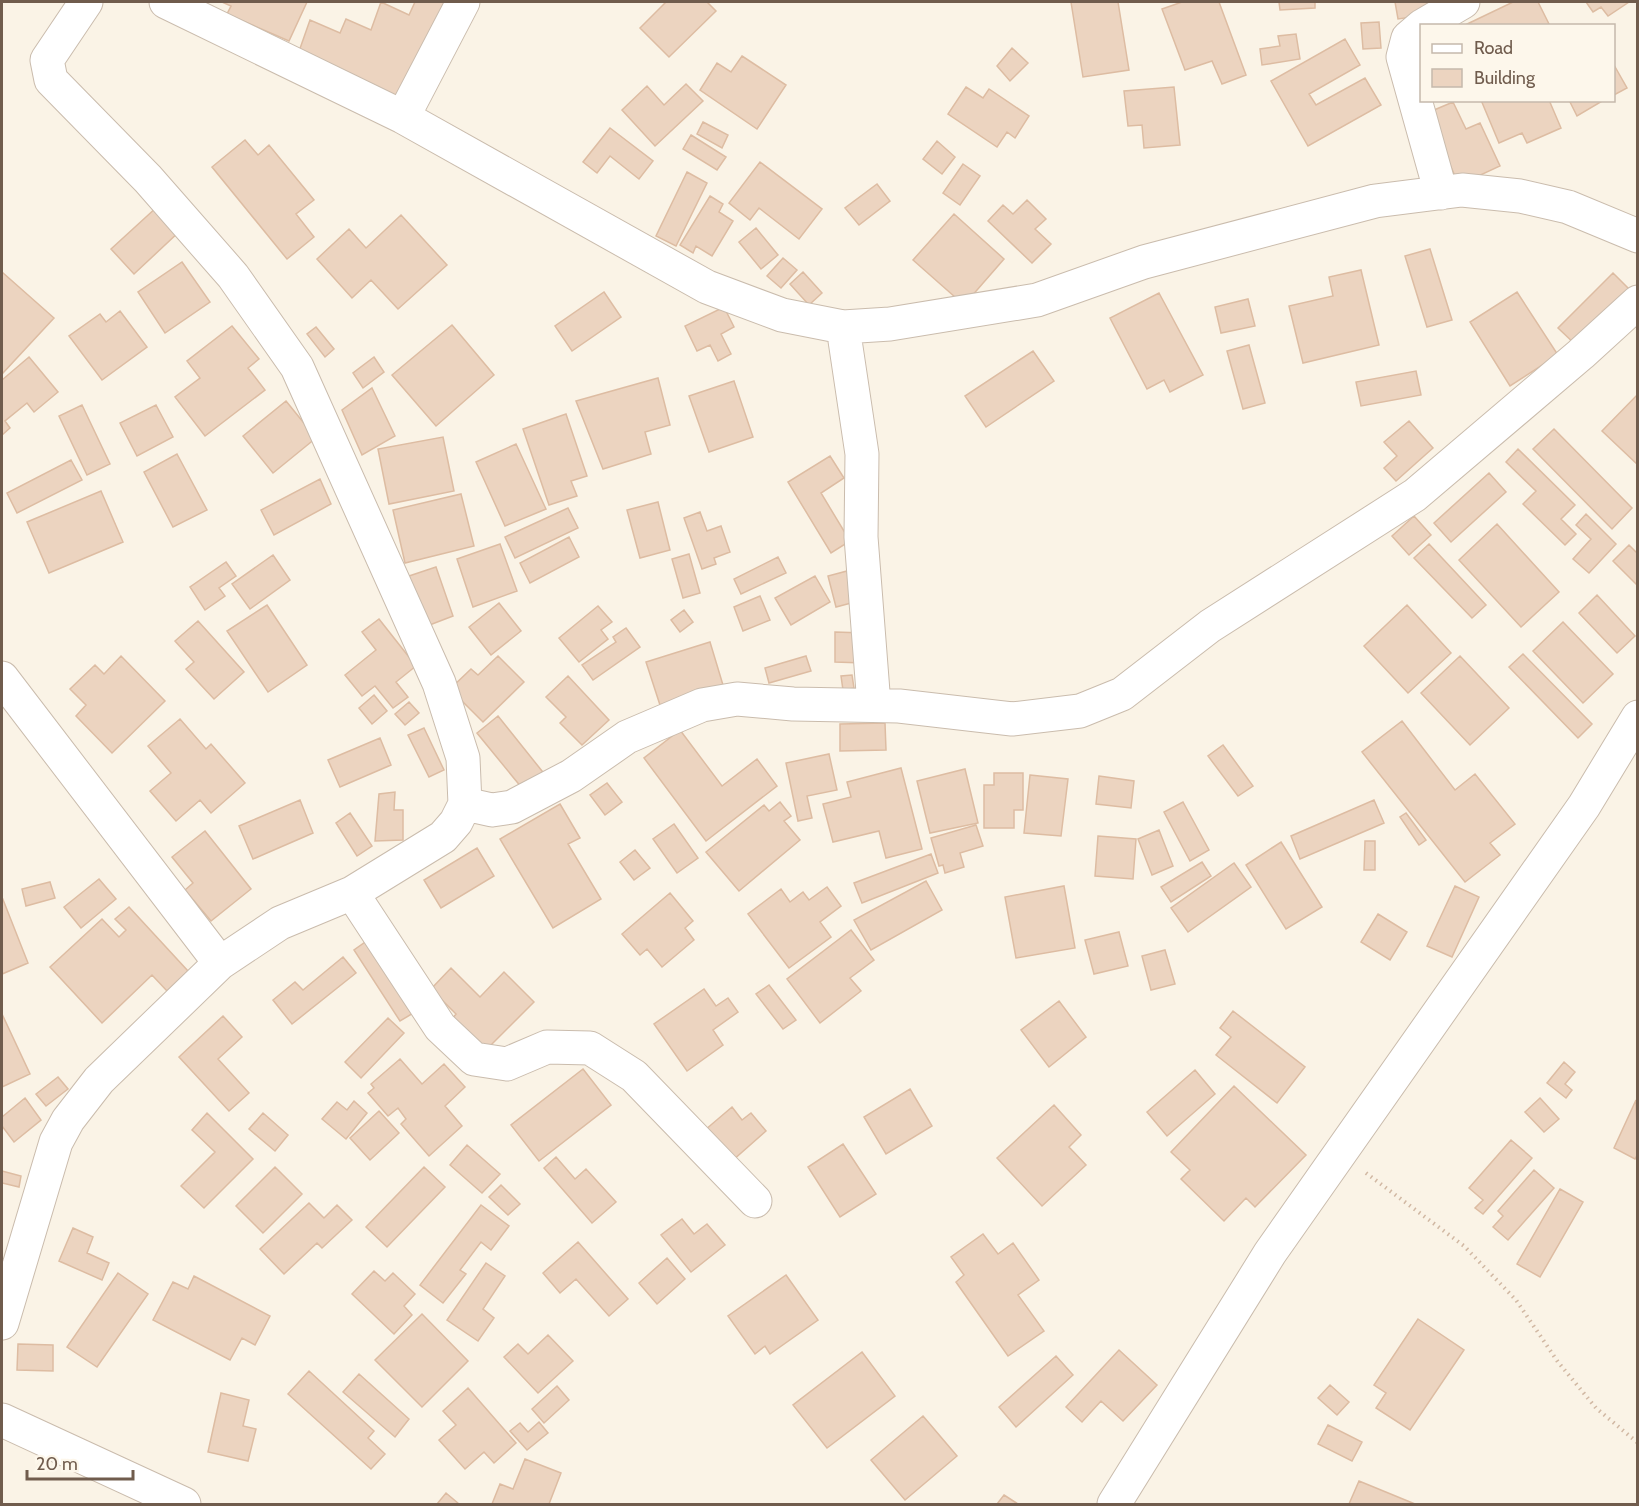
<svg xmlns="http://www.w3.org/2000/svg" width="1639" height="1506" viewBox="0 0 1639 1506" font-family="Cabin,sans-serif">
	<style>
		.building { fill: #ecd4c0; stroke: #ddbca2; stroke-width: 1.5 }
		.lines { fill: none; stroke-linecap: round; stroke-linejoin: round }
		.minor-casing { stroke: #cabcad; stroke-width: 35 }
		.path { stroke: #d1b8a3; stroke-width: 4; stroke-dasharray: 1.5 4.5; stroke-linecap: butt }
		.minor { stroke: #fff; stroke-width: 33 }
	</style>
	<rect width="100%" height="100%" fill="#faf3e6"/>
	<path class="building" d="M222 2H307L289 41 227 14 231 6Z
		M381 2 409 15 415 2H454L406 100 297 57 310 20 340 33 346 19 371 30Z
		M666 2H707L716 11 669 57 640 28Z
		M1071 2H1118L1129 70 1083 77Z
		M1182 2H1219L1246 75 1222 84 1212 61 1185 70 1162 9Z
		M1279 2H1315V8L1280 10Z
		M1395 2H1428L1433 14 1398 19Z
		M1513 2H1538L1550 26H1463Z
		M1586 2H1629L1608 16 1601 7 1593 12Z
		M1379 22 1381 48 1363 49 1361 23Z
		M1296 34 1300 59 1262 65 1260 49 1280 46 1278 36Z
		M1345 39 1360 65 1309 94 1316 105 1365 78 1381 105 1308 146 1271 81Z
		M1012 48 1028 63 1010 81 997 66Z
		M742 56 786 85 757 129 700 90 717 63 731 72Z
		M1614 65 1627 88 1614 95Z
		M686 84 703 101 655 146 622 110 647 86 664 105Z
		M966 87 983 98 989 89 1029 116 1015 138 1007 132 997 147 948 114Z
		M1174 87 1180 145 1144 148 1142 125 1128 126 1124 91Z
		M1481 100H1549L1561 128 1527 143 1522 133 1499 143Z
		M1569 100H1604L1577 116Z
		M1453 102 1466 129 1480 123 1500 166 1459 185 1427 113Z
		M703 122 728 135 722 148 697 134Z
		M610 128 653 161 639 179 610 156 597 173 583 162Z
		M691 135 726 157 717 170 683 149Z
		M245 140 258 155 269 145 314 200 296 214 314 237 287 259 212 167Z
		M937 141 955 157 942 174 923 159Z
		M760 162 822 209 799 239 759 208 750 220 729 203Z
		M963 164 980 176 960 205 943 193Z
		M687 172 707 183 676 246 656 236Z
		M877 184 890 201 859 225 845 208Z
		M710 196 723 204 719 212 733 221 712 256 696 246 693 253 680 245Z
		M1027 200 1046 219 1035 229 1051 244 1032 263 988 221 1003 205 1013 214Z
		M158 206 181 230 134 274 111 249Z
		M954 214 1004 259 964 305 913 260Z
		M401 215 447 265 398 309 371 280 352 298 317 259 349 229 366 248Z
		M756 228 778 255 761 269 739 242Z
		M1430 249 1452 320 1427 327 1405 256Z
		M783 258 797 270 781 288 767 276Z
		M182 262 210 302 165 333 138 292Z
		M1361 270 1379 345 1303 363 1289 306 1333 296 1329 277Z
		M2 272 54 318 2 374Z
		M803 272 822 293 809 305 790 284Z
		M1613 273 1632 292 1577 346 1558 328Z
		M604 292 621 317 572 351 555 326Z
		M1517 292 1558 355 1510 386 1470 322Z
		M1159 293 1203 375 1170 392 1164 380 1147 389 1110 318Z
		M1248 299 1255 326 1221 333 1215 307Z
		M724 307 734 327 721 334 731 354 718 361 710 345 697 351 685 326Z
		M120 311 147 347 102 380 69 336 100 314 106 322Z
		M452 325 494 375 436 426 392 375Z
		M232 326 259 359 248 368 265 390 205 436 175 397 200 378 187 361Z
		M316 327 334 349 325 357 307 334Z
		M1249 345 1265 403 1243 409 1227 351Z
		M1033 351 1054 381 986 427 965 396Z
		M29 357 58 392 34 412 27 403 5 421 10 428 2 435V380Z
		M374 357 384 372 363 388 353 373Z
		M1416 371 1421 395 1361 406 1356 382Z
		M658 378 670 425 645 432 651 454 603 469 576 401Z
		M734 381 753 437 709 452 689 396Z
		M372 388 395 436 362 455 342 410Z
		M1638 394V465L1602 431Z
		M286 401 316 438 273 473 243 436Z
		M82 405 110 464 87 475 59 416Z
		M156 405 173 437 137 456 120 423Z
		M566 414 587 476 571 481 577 496 549 505 523 429Z
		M1409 421 1433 448 1396 481 1384 468 1397 456 1384 442Z
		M1554 429 1632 508 1612 529 1533 449Z
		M443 437 454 491 389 504 378 449Z
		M516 444 546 509 505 526 476 462Z
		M1518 449 1575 505 1561 519 1576 534 1565 545 1523 504 1536 491 1506 462Z
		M177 454 207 510 173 527 144 472Z
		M830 456 844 478 821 493 850 541 831 553 788 482Z
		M71 460 82 480 17 513 7 493Z
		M1489 473 1506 492 1451 542 1434 523Z
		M320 479 331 504 274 535 261 510Z
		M101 491 123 542 49 573 27 522Z
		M461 494 474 546 405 563 393 510Z
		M658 502 670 550 640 558 627 510Z
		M568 508 578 528 515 558 505 537Z
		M700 512 707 531 721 526 730 552 714 558 716 564 702 569 684 518Z
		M1586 514 1616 544 1589 573 1573 559 1591 539 1576 525Z
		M1414 516 1431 535 1409 555 1392 536Z
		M1497 524 1559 592 1521 627 1459 560Z
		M569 537 579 557 530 583 520 563Z
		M500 544 517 591 473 607 457 559Z
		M1429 544 1486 605 1472 618 1414 558Z
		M1629 545 1638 554V586L1613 561Z
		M689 554 700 593 683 598 672 559Z
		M273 555 290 580 250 609 232 584Z
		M778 557 786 573 741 594 734 579Z
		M226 562 236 576 219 588 225 596 205 610 190 587Z
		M436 567 453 616 427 626 409 576Z
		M847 571 855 602 836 607 828 576Z
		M815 576 830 602 791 625 775 598Z
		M1597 595 1635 636 1617 653 1579 613Z
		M760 596 770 620 743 631 734 607Z
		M499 603 521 631 491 655 469 627Z
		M267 605 307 665 268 692 227 631Z
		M1407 605 1451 653 1408 693 1364 646Z
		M598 606 612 622 601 630 608 639 579 662 559 638Z
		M684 610 693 622 680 632 671 620Z
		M379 619 416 666 396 682 408 697 393 708 375 686 362 696 345 675 376 650 362 632Z
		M198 621 244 672 214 699 186 669 194 662 175 641Z
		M1563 622 1613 674 1583 703 1533 651Z
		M626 628 640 647 593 680 582 665 616 642 613 637Z
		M835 632 864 633 863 663 835 662Z
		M710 642 723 685 660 705 646 662Z
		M1523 654 1592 724 1578 738 1509 667Z
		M121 656 165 701 112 753 76 716 86 705 70 689 95 665 104 674Z
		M498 656 524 682 483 722 450 689 471 669 478 675Z
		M806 656 811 671 769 683 765 668Z
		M1460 656 1509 708 1470 745 1421 693Z
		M852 675 854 688 843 690 841 676Z
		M568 676 609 720 582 745 560 723 566 717 546 697Z
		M374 695 387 711 372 724 359 708Z
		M409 702 419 713 405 725 395 714Z
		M498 716 546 776 526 793 477 733Z
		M180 719 206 749 211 744 245 783 211 813 200 800 176 821 150 791 171 773 148 746Z
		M1402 721 1455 790 1475 774 1515 824 1490 843 1500 855 1465 882 1362 752Z
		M885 723 886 750 840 751V724Z
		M424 728 444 770 429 777 408 735Z
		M680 730 722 786 757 759 777 786 706 841 644 758Z
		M380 738 391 765 340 787 328 760Z
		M1223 745 1253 786 1238 796 1208 756Z
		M829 754 837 790 807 796 812 818 798 821 786 763Z
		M901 768 922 849 886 858 879 831 833 842 823 804 851 797 847 782Z
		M965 769 978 823 930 833 917 781Z
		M994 773H1023V810H1014V828H984V785H994Z
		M1030 775 1068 779 1061 836 1024 833Z
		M1099 776 1134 781 1131 808 1096 804Z
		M607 783 622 802 605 815 590 795Z
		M395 792 394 810H403V840L375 841 379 794Z
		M300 800 313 833 253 859 239 826Z
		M1374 800 1384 823 1300 859 1291 836Z
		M780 802 791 816 784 821 800 840 739 891 706 852 764 805 769 811Z
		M1183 802 1209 850 1190 861 1164 812Z
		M560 804 580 838 568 844 601 899 553 928 500 839Z
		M350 813 372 846 357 856 336 823Z
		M1406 813 1426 840 1419 845 1400 817Z
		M674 824 698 858 677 873 653 839Z
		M976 825 983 846 960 853 964 867 945 873 943 865 939 866 931 838Z
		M1159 830 1173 866 1152 875 1138 839Z
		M205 831 251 889 211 921 185 890 193 883 172 857Z
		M1098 836 1136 839 1133 879 1095 876Z
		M1365 841H1375V870H1364Z
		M1281 842 1322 907 1286 929 1246 865Z
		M477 848 494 876 441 908 424 880Z
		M635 850 650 868 634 880 620 862Z
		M931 854 938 873 862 903 854 883Z
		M1202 862 1211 876 1171 902 1161 887Z
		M1234 863 1251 887 1188 932 1171 908Z
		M99 879 116 899 81 928 64 907Z
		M926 881 942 910 871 950 854 920Z
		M50 882 55 898 26 906 22 889Z
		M1064 886 1075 948 1016 958 1005 897Z
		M1455 886 1479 897 1452 957 1427 946Z
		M827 887 841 906 820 922 831 937 789 968 748 914 781 889 790 902 803 892 809 900Z
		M670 893 693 921 685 928 694 940 662 967 647 949 640 955 622 934Z
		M2 897 28 963 2 974Z
		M129 907 188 971 167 991 152 975 102 1023 50 967 102 919 119 937 126 930 115 919Z
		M1378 914 1407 932 1390 960 1361 942Z
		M851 930 874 960 850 978 861 991 820 1023 787 979Z
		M1119 932 1128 966 1094 974 1085 940Z
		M368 940 415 1012 400 1021 354 950Z
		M1165 950 1175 984 1151 990 1142 956Z
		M343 957 356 973 292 1024 273 1000 295 982 303 990Z
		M451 968 480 997 504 972 534 1002 480 1056 448 1024 456 1014 431 989Z
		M769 985 796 1020 783 1029 756 994Z
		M704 989 716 1006 728 998 738 1012 713 1030 723 1045 687 1071 654 1024Z
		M1059 1001 1086 1037 1049 1067 1021 1030Z
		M1233 1011 1305 1067 1277 1103 1216 1055 1231 1037 1220 1028Z
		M2 1014 30 1074 2 1087Z
		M223 1016 242 1037 218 1059 249 1093 229 1111 179 1057Z
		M388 1018 404 1033 361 1078 345 1062Z
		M400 1059 422 1084 444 1064 465 1087 445 1106 462 1126 429 1156 401 1124 406 1119 398 1108 388 1116 368 1093 374 1088 371 1084Z
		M1564 1062 1575 1072 1565 1084 1572 1090 1566 1098 1547 1083Z
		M583 1069 611 1105 539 1161 511 1125Z
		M1195 1070 1215 1094 1167 1136 1147 1112Z
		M58 1077 68 1089 46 1106 36 1094Z
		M1234 1086 1306 1155 1255 1207 1246 1198 1224 1221 1181 1179 1190 1170 1171 1152Z
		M910 1089 932 1126 886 1154 864 1117Z
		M25 1098 41 1120 14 1142 2 1126V1117Z
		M1540 1098 1559 1119 1544 1132 1525 1112Z
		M1636 1100 1638 1154 1635 1159 1614 1148Z
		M354 1101 367 1113 346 1139 322 1119 337 1102 347 1110Z
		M1054 1105 1081 1135 1069 1147 1086 1165 1042 1206 997 1158Z
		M732 1107 742 1120 751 1113 766 1131 732 1161 705 1130Z
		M379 1111 399 1133 370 1160 350 1138Z
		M207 1113 253 1159 204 1208 181 1186 215 1152 192 1130Z
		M263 1113 288 1135 275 1151 249 1129Z
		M1511 1140 1532 1158 1483 1214 1475 1208 1483 1200 1469 1188Z
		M843 1144 876 1194 840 1217 808 1167Z
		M467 1145 500 1174 482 1193 450 1165Z
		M556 1157 575 1179 586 1169 616 1202 592 1223 544 1168Z
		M275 1167 302 1194 263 1233 236 1206Z
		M424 1167 445 1187 387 1247 366 1227Z
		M1534 1170 1554 1188 1508 1240 1493 1227 1503 1216 1498 1211Z
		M2 1171 21 1176 19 1187 2 1183Z
		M501 1185 520 1204 508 1215 489 1197Z
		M1560 1189 1583 1202 1540 1277 1517 1264Z
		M309 1203 324 1218 337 1205 352 1220 322 1248 317 1243 284 1274 260 1249Z
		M481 1205 509 1226 491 1250 481 1242 460 1270 466 1274 443 1303 420 1285Z
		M682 1219 694 1234 707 1224 725 1245 691 1272 661 1235Z
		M73 1228 93 1237 87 1253 109 1263 102 1280 59 1261Z
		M983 1234 998 1254 1013 1243 1039 1280 1018 1295 1044 1331 1008 1356 956 1282 964 1275 951 1257Z
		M578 1242 628 1299 609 1316 576 1279 560 1293 543 1273Z
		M667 1258 685 1279 657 1304 639 1283Z
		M486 1263 505 1276 483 1309 494 1318 478 1341 447 1320Z
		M374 1271 385 1281 393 1273 415 1294 404 1306 412 1315 394 1334 352 1294Z
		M118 1273 148 1294 97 1367 67 1347Z
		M786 1275 818 1320 770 1354 765 1346 755 1354 728 1316Z
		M194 1276 270 1316 255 1345 242 1338 230 1360 153 1320 173 1282 188 1289Z
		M422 1314 468 1361 422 1407 375 1360Z
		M1418 1319 1464 1350 1410 1430 1376 1408 1386 1393 1374 1385Z
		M548 1335 573 1361 538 1393 504 1357 518 1344 528 1354Z
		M18 1344 53 1345V1371L17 1370Z
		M1119 1350 1157 1385 1123 1421 1101 1401 1082 1422 1066 1407Z
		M862 1352 895 1396 827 1448 793 1405Z
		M1056 1356 1073 1375 1016 1427 999 1407Z
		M309 1371 374 1431 368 1438 385 1454 371 1469 288 1394Z
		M359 1374 409 1419 395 1437 343 1392Z
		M1330 1385 1349 1402 1337 1415 1318 1398Z
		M557 1386 569 1400 544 1423 532 1409Z
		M468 1388 516 1443 494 1463 484 1452 465 1469 439 1440 456 1425 443 1411Z
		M221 1393 249 1400 243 1426 256 1429 248 1461 208 1452Z
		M923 1416 957 1456 905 1500 871 1460Z
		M539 1422 548 1433 527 1450 510 1431 520 1423 528 1432Z
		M1328 1425 1362 1442 1352 1461 1318 1444Z
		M525 1459 561 1473 549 1504H492L500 1484 513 1489Z
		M1359 1481 1415 1504H1349Z
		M446 1493 459 1504H437Z
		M1004 1495 1018 1504H997Z"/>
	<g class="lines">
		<g class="minor-casing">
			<path id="minor" d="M166 2 403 117 707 287 782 315 843 327 890 324 1037 300 1144 262 1375 201 1462 190 1520 196 1568 207 1638 236
				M1422 26 1408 38 1403 57 1441 193
				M1422 26 1463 2
				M403 117 463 2
				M843 327 862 454 861 537 874 705
				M2 678 220 963
				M465 804 492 810 512 807 571 776 627 737 702 705 737 699 793 704 899 706 1012 719 1080 711 1122 694 1210 626 1415 495 1581 354 1638 302
				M352 893 440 1027 474 1059 507 1064 547 1047 590 1048 634 1076 755 1201
				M2 1323 56 1142 68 1120 99 1080 220 963 280 923 352 893 443 837 456 822 465 804 463 758 439 683 297 367 233 276 148 179 51 80 47 60 86 2
				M2 1420 184 1504
				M1114 1504 1270 1253 1584 806 1638 717"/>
		</g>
		<path class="path" d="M1366 1173 1464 1246 1516 1300 1558 1362 1596 1408 1638 1443"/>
		<use href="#minor" class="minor"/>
	</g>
	<rect width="1639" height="1506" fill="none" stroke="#705c4d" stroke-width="6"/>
	<rect x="1420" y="24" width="195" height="78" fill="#fdf7eb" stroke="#c5b9ac" stroke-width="1.5"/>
	<rect x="1432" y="44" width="30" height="9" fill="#ffffff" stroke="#c5b9ac" stroke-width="1.5"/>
	<text x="1474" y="54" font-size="18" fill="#705c4d">Road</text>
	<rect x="1432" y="69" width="30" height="18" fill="#ecd4c0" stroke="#c5b9ac" stroke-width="1.5"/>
	<text x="1474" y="84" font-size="18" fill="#705c4d">Building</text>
	<path d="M27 1470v9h106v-9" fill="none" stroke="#705c4d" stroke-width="3"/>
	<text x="36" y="1470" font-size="18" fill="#705c4d" stroke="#fdf7eb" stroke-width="4.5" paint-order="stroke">20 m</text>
</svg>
